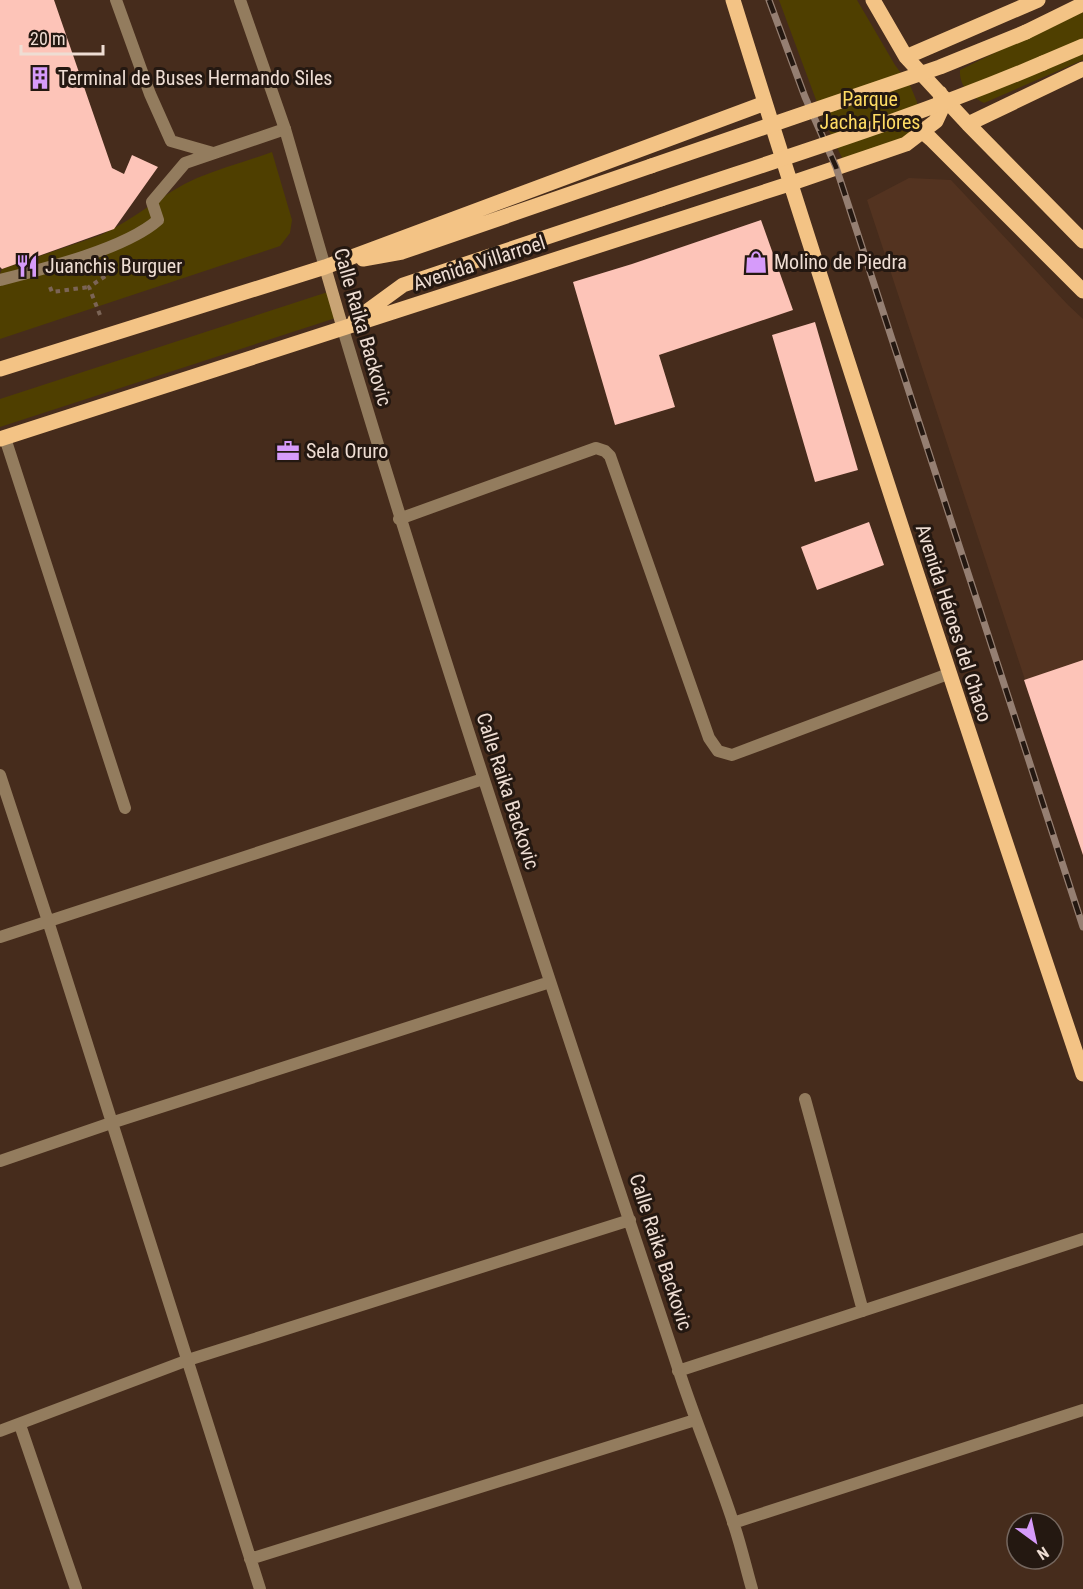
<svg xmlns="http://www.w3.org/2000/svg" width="1083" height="1589" viewBox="0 0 1083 1589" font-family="'Roboto Condensed',sans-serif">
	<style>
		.built { fill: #533320 }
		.green { fill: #4f3f00 }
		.building { fill: #fdc4b8 }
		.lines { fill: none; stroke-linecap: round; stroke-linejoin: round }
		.path { stroke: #7b6456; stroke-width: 4; stroke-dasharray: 4.5 4.5; stroke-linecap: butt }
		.lane { stroke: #937c5e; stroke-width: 12 }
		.street { stroke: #937c5e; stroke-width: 12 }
		.secondary { stroke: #c9a475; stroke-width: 12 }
		.primary { stroke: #f3c385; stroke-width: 15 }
		.rail-casing { stroke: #957f72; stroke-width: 7 }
		.rail { stroke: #241811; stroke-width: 4.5; stroke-dasharray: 14; stroke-linecap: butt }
		.primary-bridge { stroke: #f3c385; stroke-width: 15 }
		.labels { text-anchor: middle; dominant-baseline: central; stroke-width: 6; stroke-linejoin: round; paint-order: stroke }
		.poi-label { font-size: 20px; fill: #eeddd3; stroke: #241811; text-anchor: start }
		.park-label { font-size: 20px; fill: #fedb63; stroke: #241811 }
		.street-label { font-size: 20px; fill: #eeddd3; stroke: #241811 }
	</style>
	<rect width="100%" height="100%" fill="#462c1c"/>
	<path class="built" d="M909 178 951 180 1068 305 1083 319V856L867 200Z"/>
	<path class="green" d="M779 0H857L895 65 910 85 917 102 922 124 917 133 844 162 822 116Z
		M1083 9V60L984 103C970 96 959 86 960 70Z
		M272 152 292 220 290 233 280 246 0 339V274L2 269 101 235C135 219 163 193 197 178 221 168 247 161 272 152Z
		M337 289 345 315 0 427V399Z"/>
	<path class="building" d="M0 0H54L112 168 124 174 132 155 158 167 114 229 2 269 0 267Z
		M761 220 793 310 659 355 675 407 615 425 573 282 632 264Z
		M815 322 858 470 815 482 772 335Z
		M869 522 884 565 817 590 801 547Z
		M1083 660V855L1024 680Z"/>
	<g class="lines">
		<path class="path" d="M50 287 52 292 89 287
			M100 315 89 287 113 271 111 266"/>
		<path class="lane" d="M116 0 150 94 171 141 213 153
			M0 280C44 269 125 249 158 220L152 202 185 163 285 129
			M5 438 125 808"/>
		<path class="street" d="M240 0 285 129 325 267
			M343 329C447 678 564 1022 678 1368 695 1421 717 1472 734 1525 741 1546 746 1568 752 1589
			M399 519 596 448 605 451 610 456 709 738 718 751 732 755 948 674
			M0 775 48 921 260 1589
			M0 937 483 779
			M805 1099 863 1311
			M0 1161 111 1123 550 982
			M678 1371 1083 1239
			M20 1425 76 1589
			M0 1431 188 1360 630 1220
			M733 1523 1083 1410
			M250 1559 695 1420"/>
		<path class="secondary" d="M325 267 343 329"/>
		<path class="primary" d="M733 0C845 360 963 717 1083 1074
			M873 0 906 57 968 124 1083 241
			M1026 32 1083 4
			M906 57 1038 0
			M1043 63 1083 46
			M968 124 1083 69
			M363 259 402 252 651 166
			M355 320 403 285 661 199
			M0 369 325 267 765 103
			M0 439 789 184 906 144 936 121 942 108 940 93"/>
		<g class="rail-casing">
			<path id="rail" d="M769 0 805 97 836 167 1083 927"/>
		</g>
		<use href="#rail" class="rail"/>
		<path class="primary-bridge" d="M902 118 916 126 931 139 1083 291
			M651 166 940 67 1026 32
			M661 199C789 156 919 116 1043 63"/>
	</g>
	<defs>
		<g id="building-bare" transform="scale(1.8)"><path d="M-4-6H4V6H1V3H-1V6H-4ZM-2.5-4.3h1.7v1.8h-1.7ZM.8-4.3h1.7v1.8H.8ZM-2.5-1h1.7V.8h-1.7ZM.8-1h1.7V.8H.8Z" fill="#d69bfa" stroke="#241811" stroke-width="2.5" paint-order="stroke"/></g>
		<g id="shop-bare" transform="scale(1.8)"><path d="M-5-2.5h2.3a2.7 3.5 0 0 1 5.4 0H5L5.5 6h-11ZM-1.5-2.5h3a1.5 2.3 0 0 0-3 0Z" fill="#d69bfa" stroke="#241811" stroke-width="2.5" paint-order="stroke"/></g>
		<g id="restaurant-bare" transform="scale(1.8)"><path d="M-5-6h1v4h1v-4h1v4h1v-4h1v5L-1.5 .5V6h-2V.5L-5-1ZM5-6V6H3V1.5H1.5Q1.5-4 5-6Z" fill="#d69bfa" stroke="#241811" stroke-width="2.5" paint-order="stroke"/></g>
		<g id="office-bare" transform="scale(1.8)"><path d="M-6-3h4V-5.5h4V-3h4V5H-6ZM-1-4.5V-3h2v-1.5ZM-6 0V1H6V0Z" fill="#d69bfa" stroke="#241811" stroke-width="2.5" paint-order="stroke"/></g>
	</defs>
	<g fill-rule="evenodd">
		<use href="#building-bare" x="40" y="78"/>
		<use href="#shop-bare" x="756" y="262"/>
		<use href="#restaurant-bare" x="27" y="266"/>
		<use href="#office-bare" x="288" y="451"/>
	</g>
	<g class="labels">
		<g class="poi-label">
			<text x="58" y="78">Terminal de Buses Hermando Siles</text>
			<text x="774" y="262">Molino de Piedra</text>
			<text x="45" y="266">Juanchis Burguer</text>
			<text x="306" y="451">Sela Oruro</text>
		</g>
		<g class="park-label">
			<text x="870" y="99">Parque<tspan x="870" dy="23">Jacha Flores</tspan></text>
		</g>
		<g class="street-label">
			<text transform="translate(479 263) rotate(-18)">Avenida Villarroel</text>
			<text transform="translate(363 327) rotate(74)">Calle Raika Backovic</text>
			<text transform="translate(954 623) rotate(72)">Avenida Héroes del Chaco</text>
			<text transform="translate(508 791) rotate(72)">Calle Raika Backovic</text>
			<text transform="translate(661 1252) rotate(72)">Calle Raika Backovic</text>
		</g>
	</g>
	<g transform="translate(1035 1541) rotate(147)"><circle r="28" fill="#241811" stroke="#75675f" stroke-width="1.5"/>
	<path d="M0-4.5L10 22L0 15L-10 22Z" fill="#d69bfa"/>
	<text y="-9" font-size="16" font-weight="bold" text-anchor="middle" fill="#eeddd3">N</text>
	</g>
	<path d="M21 45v9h82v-9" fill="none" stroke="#eeddd3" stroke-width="3"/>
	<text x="30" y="45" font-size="18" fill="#eeddd3" stroke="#241811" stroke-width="4.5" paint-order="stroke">20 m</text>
</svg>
